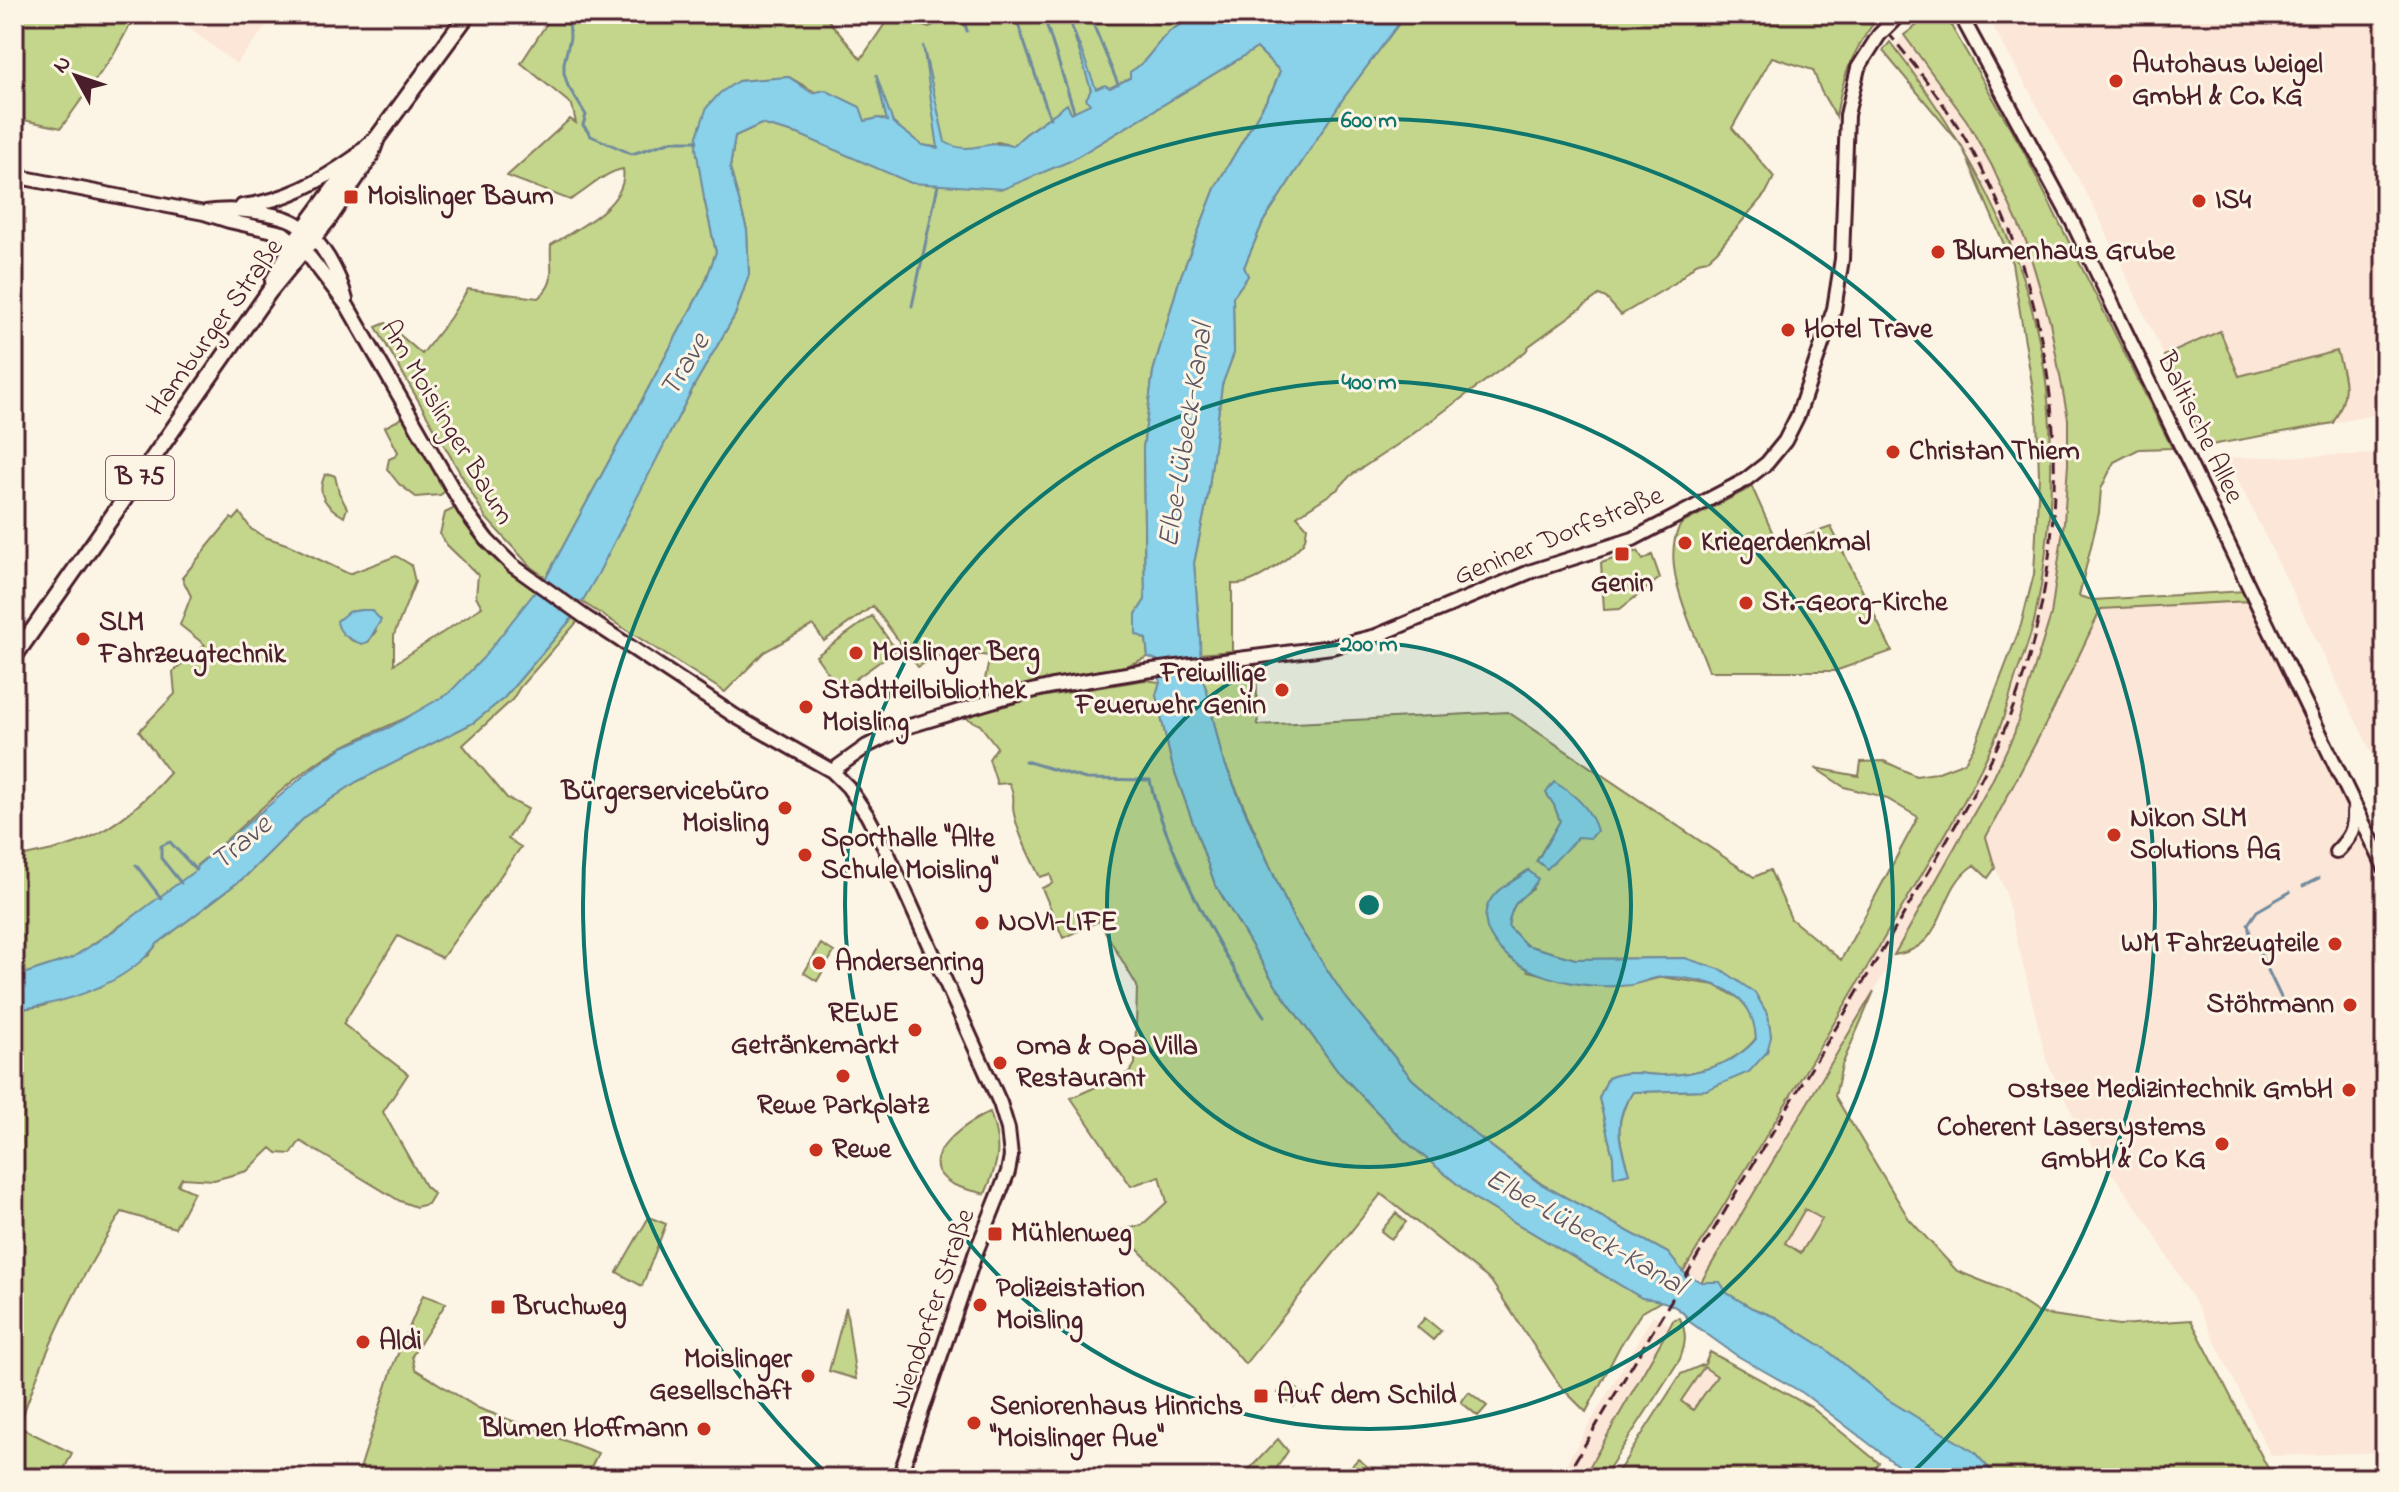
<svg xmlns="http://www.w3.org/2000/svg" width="2399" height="1492" viewBox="0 0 2399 1492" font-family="'Indie Flower',sans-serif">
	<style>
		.built { fill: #fce6d7 }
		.green { fill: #c3d68b; stroke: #867a5b; stroke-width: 2; fill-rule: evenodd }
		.water { fill: #89d2e9; stroke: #708a9d; stroke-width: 2 }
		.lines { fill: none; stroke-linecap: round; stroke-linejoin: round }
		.stream { stroke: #708a9d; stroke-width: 3 }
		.secondary-casing { stroke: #4a1f2b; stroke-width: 18 }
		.primary-casing { stroke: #4a1f2b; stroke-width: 20 }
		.secondary { stroke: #fcf5e5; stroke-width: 12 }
		.primary { stroke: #fcf5e5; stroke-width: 14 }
		.rail { stroke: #4a1f2b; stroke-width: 3; stroke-dasharray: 12 6; stroke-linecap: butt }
		.secondary-bridge-casing { stroke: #4a1f2b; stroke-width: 18; stroke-linecap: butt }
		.secondary-bridge { stroke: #fcf5e5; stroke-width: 12 }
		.ring { fill: none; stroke: #0f766e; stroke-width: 4 }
		.poi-dot { fill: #c8321e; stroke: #fcf5e5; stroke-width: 3 }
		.labels { text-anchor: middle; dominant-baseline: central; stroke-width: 6; stroke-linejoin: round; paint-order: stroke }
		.shield { fill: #fcf5e5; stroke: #7f5f63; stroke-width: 2 }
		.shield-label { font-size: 26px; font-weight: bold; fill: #4a1f2b }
		.poi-label { font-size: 28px; font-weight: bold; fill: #4a1f2b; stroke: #fcf5e5; text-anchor: start }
		.street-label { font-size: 28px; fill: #4a1f2b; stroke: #fcf5e5 }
		.water-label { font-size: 30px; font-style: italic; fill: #5d5564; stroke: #fcf5e5 }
		.centre { fill: #0f766e; stroke: #fcf5e5; stroke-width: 4 }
		.ring-label { font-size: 24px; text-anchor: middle; font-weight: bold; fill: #0f766e; stroke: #fcf5e5; stroke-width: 6; stroke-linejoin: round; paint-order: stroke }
	</style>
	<rect width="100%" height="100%" fill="#fcf5e5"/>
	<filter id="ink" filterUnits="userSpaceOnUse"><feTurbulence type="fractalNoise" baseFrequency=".0125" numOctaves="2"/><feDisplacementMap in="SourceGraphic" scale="16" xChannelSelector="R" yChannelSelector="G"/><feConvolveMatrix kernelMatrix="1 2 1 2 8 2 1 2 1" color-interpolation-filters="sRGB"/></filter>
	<g filter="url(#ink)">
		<path class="built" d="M197 14H276L236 64 188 27Z
			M1986 14H2385V437H2379L2375 415 2333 423 2343 406 2337 351 2239 376 2220 331 2164 356 2096 211Z
			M1904 35 1967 121 1992 166 2026 241 2050 322 2068 419V464L2064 522 2051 615 2014 734 1991 783 1874 991 1701 1282 1683 1272 1861 979 1973 785 1998 731 2035 620 2043 567 2053 474 2050 416 2036 327 2011 244 1981 178 1956 133 1893 46Z
			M2385 454V780L2227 458Z
			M2249 601 2354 816 2385 895V1452L2271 1456 2200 1311 2147 1222 2079 1127 2047 1062 2005 891 1988 850 1986 837 2053 710 2101 608Z
			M1806 1209 1823 1218 1802 1253 1785 1243Z
			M1653 1315 1672 1326 1583 1478H1558Z
			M1705 1367 1718 1376 1694 1410 1681 1402Z"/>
		<path class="green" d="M14 14H136L114 54 61 128 14 118V89L19 63 14 61Z
			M553 14H635L640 18 647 14H823L861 59 884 25 896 17 929 28 948 14H1205C1193 19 1181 23 1170 31 1155 44 1148 62 1130 72V78L1110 88 1095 89 1075 37C1078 50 1098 96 1089 106 1085 110 1075 111 1070 113L1067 105C1047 120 1030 127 1014 146L998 142 979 148 949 149 922 145 893 123 879 86 887 121 879 118 865 121 789 77 738 81 704 198 716 252 705 283 546 578 531 567 486 518 376 327 386 323 422 354 450 318 468 289 538 298C558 282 549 268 551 245 576 229 629 205 623 169 604 172 587 191 570 200L507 176 570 119 576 123 572 105 521 63Z
			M1406 14H1864L1873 24C1850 56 1842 79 1836 117L1821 91 1813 70 1772 57 1732 128 1774 177 1766 193 1717 251 1707 260 1698 262 1675 283 1621 315 1606 298 1599 295 1529 346 1526 351 1406 439 1350 476 1338 489 1297 516 1307 527C1306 533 1306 540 1302 544 1287 560 1253 587 1232 584V651L1199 654 1200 639 1194 563 1208 495 1222 385 1234 353 1233 297 1248 276 1244 267 1263 222 1342 100Z
			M1938 18 1950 24 2021 146 2172 448 2139 449 2114 462 2101 489 2099 513 2079 596 2093 600 2245 591 2249 601 2101 609 2053 710 1986 837 1995 868 1988 878 1974 865C1935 890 1950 947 1894 955L1991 783 2014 734 2051 615 2064 522 2068 464V419L2050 322 2026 241 1992 166 1967 121 1904 35 1924 20Z
			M1890 42C1938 104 1979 168 2009 241 2058 359 2061 494 2035 617 2031 637 2023 657 2016 676 2010 695 2005 716 1997 734 1968 801 1928 863 1891 926 1824 1043 1753 1157 1683 1272L1668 1253 1543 1185 1475 1134 1412 1079 1343 994 1293 918 1222 757 1206 688 1201 677 1242 672 1256 665 1258 725 1508 712 1754 877 1770 870 1791 919 1841 960 1918 817 1884 797 1844 787 1815 768 1859 776 1861 762 1884 761 1916 776 1936 773 1965 762 1975 745 2021 625 2034 574 2039 476 2037 414 2012 263 1962 146 1883 51ZM1554 805 1578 837 1537 860 1560 821ZM1528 870 1533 889C1516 898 1511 908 1508 926L1526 945 1575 959 1685 958 1755 993 1768 1015 1771 1037 1706 1090 1634 1092C1612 1119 1619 1142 1629 1173L1614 1177 1613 1157 1599 1098 1608 1078C1629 1069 1643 1075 1664 1075 1696 1075 1736 1064 1756 1038L1754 1016 1739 998 1715 985 1662 977 1630 985 1575 983 1528 971 1488 904 1497 892Z
			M1257 48 1280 71 1273 89 1216 186 1179 281 1153 372 1143 449 1145 600 1136 614V633L1146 639 1148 657 1126 666 984 695 983 688 990 656C959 652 945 650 918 667L873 606 824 641 813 625 764 652 725 692 582 602 695 384 735 315 749 274 747 230 730 168 735 136 761 124 798 134 1070 161Z
			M2220 331 2239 376 2337 351C2346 383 2350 393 2333 423L2206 446 2164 356Z
			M404 417 447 490 440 495 416 497 399 484 387 469 389 459 396 456 398 452 385 427Z
			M330 474 335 476 339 493 347 508 344 517C327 507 315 495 325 475Z
			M1752 487 1778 545 1831 527 1892 651 1835 671H1709C1695 632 1657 562 1681 524Z
			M457 507 491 556 537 593C511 623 479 671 448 694 417 717 378 728 344 746 293 773 243 828 197 865L196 870 161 898 72 958 14 977V858C38 853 64 849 87 839 118 825 148 798 170 773L139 731 175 694 173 672 205 645 180 625 191 596 182 578 231 518 234 520 240 513 251 529 265 537 289 545 349 574 396 556 411 565 415 582 394 635V664L482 607 476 596 478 575 447 545 440 534 445 513ZM362 610 376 631 368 642 353 641 343 634 348 612Z
			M1638 551 1643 560 1652 555 1660 578 1620 609 1604 610 1601 563Z
			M872 616 896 650 840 690 816 656Z
			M573 617 578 621 520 687 512 700 463 745 507 798 528 809 508 839 521 847 442 958 398 936 343 1024 408 1074 383 1112 425 1186 434 1194 428 1204 416 1207 400 1201 300 1141 291 1154 277 1153 271 1148 247 1171 214 1180 182 1178 178 1185 194 1192 175 1228 122 1212C78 1280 44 1350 19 1427L72 1453 60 1478H14V1010L43 1006 148 956 157 944 246 876 305 817 356 782 473 723 504 698Z
			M1145 680 1160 682 1156 695 1172 764 1215 884 1276 986 1337 1070 1403 1139 1474 1198 1642 1298 1663 1300 1641 1313 1620 1346 1586 1412 1561 1387 1491 1281 1381 1194 1245 1364 1200 1311 1119 1231 1142 1225 1167 1202 1160 1176 1131 1186 1071 1098 1130 1072 1135 1064 1137 986 1099 921 1063 938 1042 888 1053 883 1050 874 1040 877C1030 857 1019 836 1014 814 1011 801 1017 801 1009 783L997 784 989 759 997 747 980 725 964 717 1034 698Z
			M821 944 834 952 817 981 804 973Z
			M1874 991 1842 1065 1835 1096 1909 1219 1957 1271 2002 1289 2039 1313 2119 1325 2191 1320 2273 1478H1998L1974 1452 1885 1398 1823 1347 1775 1317 1752 1308 1727 1293 1720 1283 1701 1282ZM1805 1209 1822 1219 1801 1253 1785 1243Z
			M990 1112C1002 1147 999 1162 985 1194 972 1190 954 1188 944 1178 917 1155 971 1120 990 1112Z
			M1396 1213 1406 1222 1391 1239 1381 1231Z
			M649 1217 666 1224 642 1286 617 1272Z
			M423 1295 446 1303 412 1356 415 1369 478 1408 598 1453 586 1478H461L443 1465 434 1478H357L394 1363Z
			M846 1307 856 1379 829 1371Z
			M1425 1318 1441 1331 1433 1340 1417 1327Z
			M1680 1318C1687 1334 1686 1343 1680 1359L1608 1470 1601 1478H1583L1674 1319Z
			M1710 1352 1811 1407 1879 1463 1869 1478H1614L1681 1374 1705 1364ZM1704 1367 1717 1376 1693 1410 1681 1401Z
			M1287 1381 1303 1394 1294 1406 1278 1393Z
			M1469 1392 1487 1406 1478 1416 1461 1402Z
			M1278 1439 1288 1451 1270 1478H1241Z
			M1358 1459 1373 1471 1368 1478H1358L1348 1470Z"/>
		<path class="water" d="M1205 14H1406L1342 100 1263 222 1244 267 1248 276 1233 297 1234 353 1222 385 1208 495 1194 563 1200 639 1201 677 1206 688 1222 757 1247 816 1293 918 1343 994 1412 1079 1475 1134 1539 1183 1668 1253 1683 1272 1701 1282H1720L1727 1293 1752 1308 1775 1317 1823 1347 1885 1398 1974 1452 1998 1478H1914L1803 1393 1736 1355 1690 1322C1680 1304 1661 1300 1642 1298L1474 1198 1403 1139 1337 1070 1276 986 1215 884 1172 764 1156 695 1160 682 1157 660 1148 657 1146 639 1136 634V614L1145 600 1143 448 1153 372 1179 281 1216 186 1273 89 1280 71 1257 48 1070 161 1003 189 911 183 798 134 761 124 735 136 730 168 747 230 749 274 735 315 695 384 598 574 582 602 580 601 570 615 573 617 504 698 473 723 356 782 305 817 246 876 157 944C126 985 63 1004 14 1010V977L72 958 119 927 196 870 197 866 314 767 343 747 390 727 449 693 483 658 546 578 705 283 716 252 704 198 696 148 697 136 707 107 720 93 738 81 789 77 812 93 825 90 860 107 865 121 879 118 887 121 876 74 893 123 922 145 938 148 923 45 945 142C971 157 986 138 1013 146 1030 127 1048 120 1067 104L1071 113 1090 104 1086 99 1091 90 1069 18 1096 89 1105 85 1110 88 1130 78V72C1148 62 1155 44 1170 31 1181 23 1193 19 1205 14Z
			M362 610H371L381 620 368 642 362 644C350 640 338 634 337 621L348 612Z
			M1554 782C1574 794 1591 808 1597 831L1591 838 1578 837 1547 869 1537 861 1560 821 1554 805 1546 793Z
			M1528 870 1538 879C1525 902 1514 892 1508 926L1526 945 1575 959 1685 958 1722 970 1755 993 1768 1015 1771 1037 1767 1052 1749 1072 1706 1090 1633 1092C1612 1119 1619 1143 1629 1173L1614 1177 1613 1157 1599 1098 1608 1078C1629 1069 1643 1075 1664 1075 1696 1075 1736 1064 1756 1039 1754 1011 1743 995 1715 985 1701 980 1675 976 1661 977 1651 978 1641 983 1631 985 1590 990 1529 980 1500 949 1484 932 1478 909 1498 891 1507 883 1519 879 1528 870Z"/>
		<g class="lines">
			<path class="stream" d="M569 14 570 38 564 63V73L568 86 586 115 583 125 591 136 632 154 672 141H697
				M962 14 967 31
				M1089 14 1118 84
				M1017 21 1050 118
				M1047 26 1074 111
				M912 306 938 185
				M1025 761 1086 779 1150 780C1155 805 1164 827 1174 851 1198 910 1228 963 1264 1016
				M136 865 161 898
				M181 883 161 858V846L170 842 196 870
				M2303 886 2319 878
				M2250 934 2248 924 2257 911 2290 892
				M2257 947 2286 1008"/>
			<g class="secondary-casing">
				<path id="secondary" d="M1960 14 2073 223 2385 868
					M14 176 204 213 229 221 283 233 305 251 348 307 466 512 487 540 512 565 585 617 735 716 832 771 848 787 867 815 889 856 1000 1103 1008 1129 1011 1156 1008 1172 976 1252 899 1478
					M242 206C285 201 320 182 355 157
					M206 212C230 208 279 211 299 225 321 239 340 275 346 300
					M832 771 867 746 903 728 1002 698 1053 686 1145 671 1332 647 1376 636 1532 571 1633 539 1744 481 1767 463 1785 441 1798 415 1834 309 1842 259 1847 115 1858 68 1879 35
					M2336 852C2349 839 2355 830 2354 812"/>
			</g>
			<g class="primary-casing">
				<path id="primary" d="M273 281 295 241 361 152 377 138 468 14
					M14 657 269 292 328 220 370 157 377 138"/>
			</g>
			<use href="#secondary" class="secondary"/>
			<use href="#primary" class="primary"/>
			<path class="rail" d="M1565 1478C1648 1339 1731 1200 1815 1062 1857 994 1897 926 1937 857 1960 817 1985 776 2003 733 2076 556 2072 347 1985 175 1956 116 1915 64 1872 14"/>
			<g class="secondary-bridge-casing">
				<path id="secondary-bridge" d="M1879 35 1896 18"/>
			</g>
			<use href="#secondary-bridge" class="secondary-bridge"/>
		</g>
	</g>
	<circle cx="1369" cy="905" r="262" fill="#0f766e" fill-opacity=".12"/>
	<g class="ring">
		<circle cx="1369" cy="905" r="262"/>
		<circle cx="1369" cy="905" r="524"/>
		<path d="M828 1475A786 786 0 1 1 1910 1475"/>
	</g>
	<g class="poi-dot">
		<circle cx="2116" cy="81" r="8"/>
		<rect x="343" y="189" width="16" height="16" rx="4"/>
		<circle cx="2199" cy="201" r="8"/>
		<circle cx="1938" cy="252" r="8"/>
		<circle cx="1788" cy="330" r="8"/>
		<circle cx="1893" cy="452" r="8"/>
		<circle cx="1685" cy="543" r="8"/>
		<rect x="1614" y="546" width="16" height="16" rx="4"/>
		<circle cx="1746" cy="603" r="8"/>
		<circle cx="83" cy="639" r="8"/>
		<circle cx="856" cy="653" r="8"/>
		<circle cx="1282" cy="690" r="8"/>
		<circle cx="806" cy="707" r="8"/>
		<circle cx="785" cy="808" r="8"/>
		<circle cx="2114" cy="835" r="8"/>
		<circle cx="805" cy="855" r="8"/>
		<circle cx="982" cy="923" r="8"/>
		<circle cx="2335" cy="944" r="8"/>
		<circle cx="819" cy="963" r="8"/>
		<circle cx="2350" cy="1005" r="8"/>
		<circle cx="915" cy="1030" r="8"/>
		<circle cx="1000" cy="1063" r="8"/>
		<circle cx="843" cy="1076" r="8"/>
		<circle cx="2349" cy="1090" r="8"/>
		<circle cx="2222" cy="1144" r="8"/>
		<circle cx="816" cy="1150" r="8"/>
		<rect x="987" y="1226" width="16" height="16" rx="4"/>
		<circle cx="980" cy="1305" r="8"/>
		<rect x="490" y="1299" width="16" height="16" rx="4"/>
		<circle cx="363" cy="1342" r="8"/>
		<circle cx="808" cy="1376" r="8"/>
		<rect x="1253" y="1388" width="16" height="16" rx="4"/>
		<circle cx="974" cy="1423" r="8"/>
		<circle cx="704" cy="1429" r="8"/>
	</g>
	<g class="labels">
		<rect class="shield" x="106" y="456" width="68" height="44" rx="6"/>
		<g class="shield-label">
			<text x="140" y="478">B 75</text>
		</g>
		<g class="poi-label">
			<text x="2132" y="65">Autohaus Weigel<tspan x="2132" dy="32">GmbH &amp; Co. KG</tspan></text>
			<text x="367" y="197">Moislinger Baum</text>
			<text x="2215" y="201">IS4</text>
			<text x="1954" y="252">Blumenhaus Grube</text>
			<text x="1804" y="330">Hotel Trave</text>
			<text x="1909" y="452">Christan Thiem</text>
			<text x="1701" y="543">Kriegerdenkmal</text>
			<text x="1622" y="584" text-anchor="middle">Genin</text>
			<text x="1762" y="603">St.-Georg-Kirche</text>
			<text x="99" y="623">SLM<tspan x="99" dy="32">Fahrzeugtechnik</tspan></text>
			<text x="872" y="653">Moislinger Berg</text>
			<text x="1266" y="674" text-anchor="end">Freiwillige<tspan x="1266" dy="32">Feuerwehr Genin</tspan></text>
			<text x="822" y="691">Stadtteilbibliothek<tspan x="822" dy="32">Moisling</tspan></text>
			<text x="769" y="792" text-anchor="end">Bürgerservicebüro<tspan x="769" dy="32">Moisling</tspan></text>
			<text x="2130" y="819">Nikon SLM<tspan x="2130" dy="32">Solutions AG</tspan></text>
			<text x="821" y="839">Sporthalle "Alte<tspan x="821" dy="32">Schule Moisling"</tspan></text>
			<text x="998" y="923">NOVI-LIFE</text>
			<text x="2319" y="944" text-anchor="end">WM Fahrzeugteile</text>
			<text x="835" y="963">Andersenring</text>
			<text x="2334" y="1005" text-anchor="end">Stöhrmann</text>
			<text x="899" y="1014" text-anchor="end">REWE<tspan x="899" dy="32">Getränkemarkt</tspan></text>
			<text x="1016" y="1047">Oma &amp; Opa Villa<tspan x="1016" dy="32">Restaurant</tspan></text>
			<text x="2333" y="1090" text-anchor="end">Ostsee Medizintechnik GmbH</text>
			<text x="843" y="1106" text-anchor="middle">Rewe Parkplatz</text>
			<text x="2206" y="1128" text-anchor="end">Coherent Lasersystems<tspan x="2206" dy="32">GmbH &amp; Co KG</tspan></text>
			<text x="832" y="1150">Rewe</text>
			<text x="1011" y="1234">Mühlenweg</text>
			<text x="996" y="1289">Polizeistation<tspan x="996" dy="32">Moisling</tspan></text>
			<text x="514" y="1307">Bruchweg</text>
			<text x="379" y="1342">Aldi</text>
			<text x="792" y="1360" text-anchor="end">Moislinger<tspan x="792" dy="32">Gesellschaft</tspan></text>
			<text x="1277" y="1396">Auf dem Schild</text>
			<text x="990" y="1407">Seniorenhaus Hinrichs<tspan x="990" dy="32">"Moislinger Aue"</tspan></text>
			<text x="688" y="1429" text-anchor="end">Blumen Hoffmann</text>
		</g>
		<g class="street-label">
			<text transform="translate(216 328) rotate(-54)">Hamburger Straße</text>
			<text transform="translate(446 423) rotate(59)">Am Moislinger Baum</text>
			<text transform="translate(2199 428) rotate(64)">Baltische Allee</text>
			<text transform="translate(1559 537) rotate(-22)">Geniner Dorfstraße</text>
			<text transform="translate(934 1309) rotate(-71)">Niendorfer Straße</text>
		</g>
		<g class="water-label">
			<text transform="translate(686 366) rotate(-59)">Trave</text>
			<text transform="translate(1187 436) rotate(-81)">Elbe-Lübeck-Kanal</text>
			<text transform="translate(242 844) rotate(-40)">Trave</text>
			<text transform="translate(1585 1233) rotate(30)">Elbe-Lübeck-Kanal</text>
		</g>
	</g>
	<circle cx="1369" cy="905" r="12" class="centre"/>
	<g class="ring-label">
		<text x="1369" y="127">600 m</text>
		<text x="1369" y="389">400 m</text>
		<text x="1369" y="651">200 m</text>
	</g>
	<rect width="2399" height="1492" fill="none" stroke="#fcf5e5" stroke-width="48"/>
	<rect x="24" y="24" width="2351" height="1444" fill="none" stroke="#4a1f2b" stroke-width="3" filter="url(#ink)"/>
	<g transform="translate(76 76) rotate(310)" stroke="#fcf5e5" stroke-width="6" paint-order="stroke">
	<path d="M0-6L14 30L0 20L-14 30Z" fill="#4a1f2b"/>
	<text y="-12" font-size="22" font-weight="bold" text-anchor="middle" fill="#4a1f2b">N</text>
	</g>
</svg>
